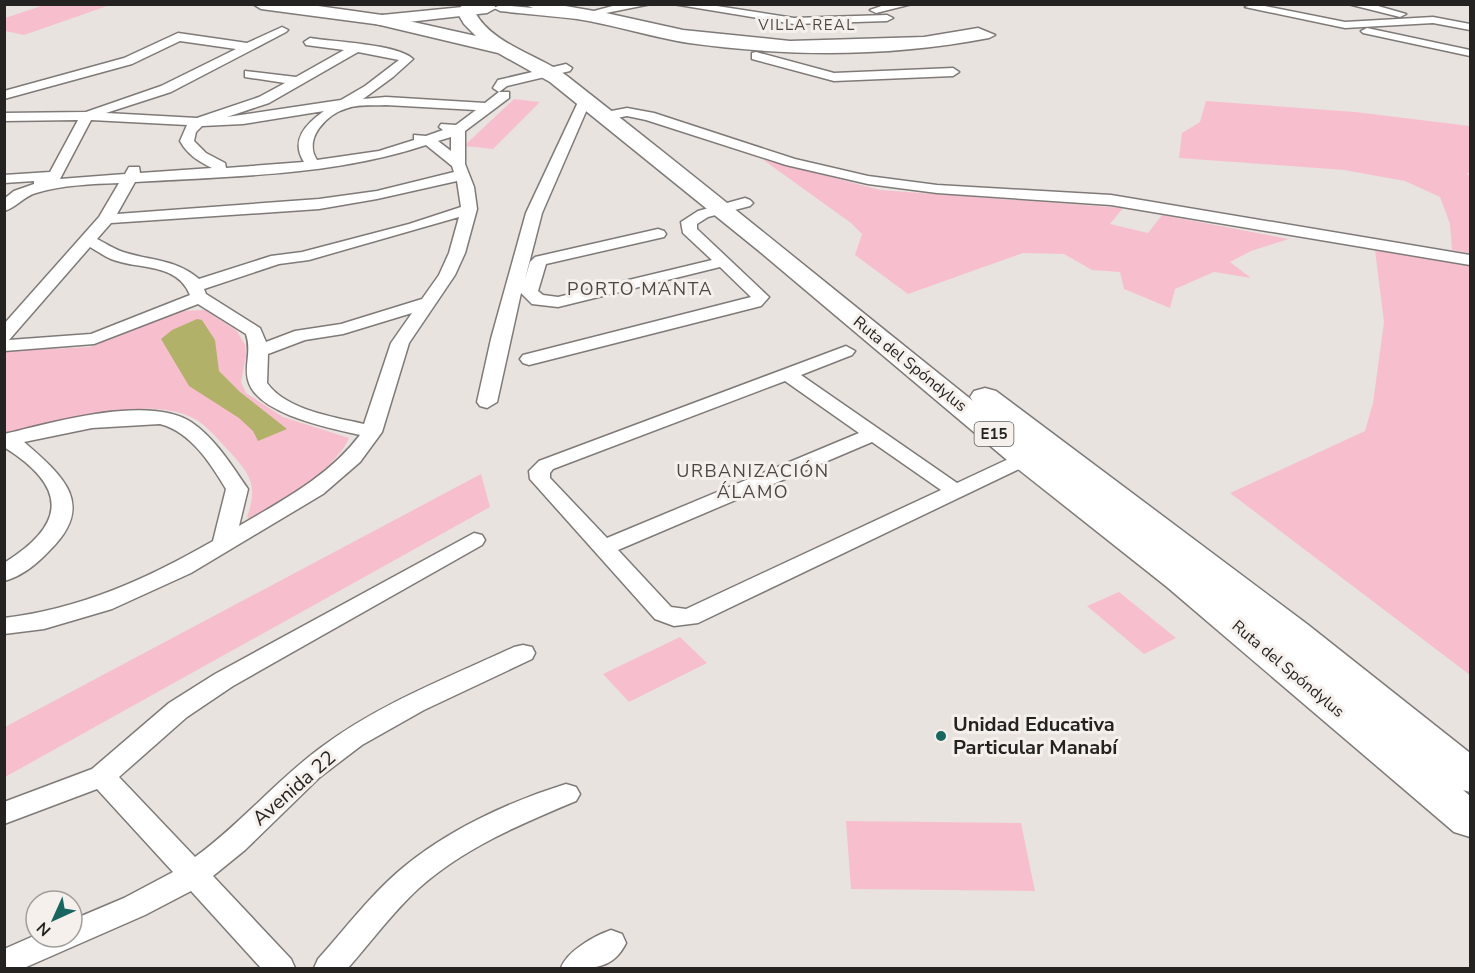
<svg xmlns="http://www.w3.org/2000/svg" width="1475" height="973" viewBox="0 0 1475 973" font-family="'Nunito Sans',sans-serif">
	<style>
		.green { fill: #f7bfcd }
		.water { fill: #b1b169 }
		.lines { fill: none; stroke-linecap: round; stroke-linejoin: round }
		.minor-casing { stroke: #7f7a77; stroke-width: 3 }
		.primary-casing { stroke: #7f7a77; stroke-width: 3 }
		.trunk-casing { stroke: #7f7a77; stroke-width: 3 }
		.minor { fill: #fff; fill-rule: evenodd }
		.primary { fill: #fff; fill-rule: evenodd }
		.trunk { fill: #fff; fill-rule: evenodd }
		.poi-dot { fill: #196661; stroke: #f5f0ec; stroke-width: 2 }
		.labels { text-anchor: middle; dominant-baseline: central; stroke-width: 6; stroke-linejoin: round; paint-order: stroke }
		.far-neighbourhood-label { font-size: 15px; letter-spacing: 1.5px; fill: #4c4745; stroke: #f5f0ec }
		.shield { fill: #f5f0ec; stroke: #63605e; stroke-width: 1.5 }
		.shield-label { font-size: 15px; font-weight: bold; fill: #252321 }
		.street-label { font-size: 16px; fill: #252321; stroke: #f5f0ec }
		.neighbourhood-label { font-size: 18px; letter-spacing: 1.5px; fill: #4c4745; stroke: #f5f0ec }
		.near-poi-label { font-size: 20px; font-weight: bold; fill: #252321; stroke: #f5f0ec; text-anchor: start }
		.near-street-label { font-size: 20px; fill: #252321; stroke: #f5f0ec }
	</style>
	<rect width="100%" height="100%" fill="#e8e3df"/>
	<path class="green" d="M44 5V4L110 5 24 35 5 31V18Z
		M514 99 540 102 493 149 464 146Z
		M1206 101 1355 112 1470 126V172L1467 174 1470 176V253L1452 250 1450 224 1440 197 1405 181 1344 170 1179 158 1182 133 1200 122Z
		M762 159 880 190 1123 208 1110 224 1148 233 1162 215 1289 239 1251 251 1230 262 1251 278 1214 272 1175 289 1170 308 1124 289 1120 272 1092 270 1064 254 1023 253 908 294 855 255 862 234 851 223Z
		M1375 250 1470 266V675L1230 493 1365 431 1373 403 1384 322Z
		M205 310 237 331 245 345 246 355 241 382 246 393 283 417 349 438C340 463 275 514 249 519L247 517C258 486 251 475 230 452 219 441 207 425 193 418 146 393 54 425 5 435V351L90 347 180 311Z
		M481 474 490 507 5 777V727Z
		M1119 592 1176 638 1144 654 1087 606Z
		M680 637 707 663 629 702 603 674Z
		M846 821 1021 823 1035 891 851 889Z"/>
	<path class="water" d="M197 319 202 320 215 340 219 371 240 392 287 429 258 441 253 431 239 418 189 386 161 339 172 330Z"/>
	<g class="lines">
		<g class="minor-casing">
			<path id="minor" d="M523 4H554L594 11 620 4H651L606 13 683 30 790 41 924 37 978 28 995 35 989 38C890 57 789 57 689 43 651 37 615 25 577 19 552 16 526 14 500 11L494 8 500 5 533 8Z
				M673 4H704L794 18 887 15 893 18 887 21 794 24Z
				M887 4H912L876 13 870 10Z
				M1255 4 1345 22 1433 17 1470 24V30L1433 23 1345 28 1245 7Z
				M1348 4H1371L1406 14 1400 17Z
				M282 27 288 30 286 32 171 92 106 113 197 118 259 97 285 83 245 77V71L296 77 344 50 306 45 304 42 310 38C334 42 397 44 413 59L393 77 363 99 386 97 485 103 499 92H509V98L465 131V164L474 187 477 209 465 253 455 275 409 343 382 432 360 462 323 494 191 573 112 609 44 629 4 634V618C80 609 147 579 213 541L226 489C211 464 191 432 160 424L92 428 24 442C62 475 97 504 50 550 38 563 21 577 4 581V563C67 524 68 487 4 447V434C51 423 148 394 191 422 215 438 232 466 248 489L239 526C283 500 328 477 360 435 330 428 256 414 248 380 244 364 252 352 246 334L198 304 94 344 4 351V324L99 217 119 183C91 184 63 185 36 193 24 196 16 208 4 211V199L14 191 34 184V181L4 183V175L50 172 78 120 4 121V113L86 112 161 86 236 49 180 41 132 64 4 99V91L124 58 178 33 247 43ZM358 52 399 60 365 86 341 100 227 117 269 103ZM386 105 476 110 456 125 441 124 439 127 443 130 426 136 414 135V140L379 151 317 160C303 139 326 114 348 108 359 104 374 106 386 105ZM324 111C306 124 290 140 304 162L226 168 225 163 206 153 194 141 196 132 202 126 243 124ZM91 120 187 125 180 141C188 155 198 161 212 168L140 173 139 167H129L125 174 60 179ZM451 137V151L438 141ZM426 145 452 166 454 172 377 191 319 199 117 214 135 182C233 176 332 176 426 145ZM457 181 461 207 409 224 302 252 271 256 199 279C176 259 151 261 123 252 114 249 105 243 97 239L111 223 319 209 377 199ZM459 217 449 253 439 275 422 299 341 324 295 331 266 342 260 328 206 294 204 289 279 264 309 260ZM90 247C97 251 104 256 111 259 138 270 177 262 190 295L91 334 9 340ZM412 313 391 343 364 424C334 417 286 410 267 383L268 354 305 340 343 334Z
				M1367 28 1470 50V56L1363 33 1361 31Z
				M756 52 834 73 953 68 959 72 953 76 834 81 752 59V53Z
				M566 64 572 68 570 71 507 86 499 92 493 88 498 80Z
				M585 96 591 100 542 213 525 279 530 262 535 257 658 229 664 231 666 234 664 237 546 264 538 291 543 295 558 297 712 260 683 233 681 222 698 211 745 198 750 200 753 203 750 206 708 217 697 224V229L769 297 761 306 529 365 523 363 520 359 523 355 751 297 720 267 558 307 532 304 521 293 497 402 487 408 480 406 477 402 491 339 526 213 579 100Z
				M627 108 654 113 795 159 868 176 937 185 1111 195 1470 255V265L1111 205 937 193 868 184 786 165 646 120 627 116 606 120 599 116 601 113Z
				M846 346 855 351 852 355 801 375 957 483 1030 449H1044L1047 453 1044 457 698 623 674 626 655 619 530 479 529 471 539 461ZM785 381 859 433 607 538 550 478V473L553 469ZM872 442 941 490 686 609 671 607 618 550Z
				M474 533 482 535 485 540 482 545 233 686 187 717 119 777 195 857C241 824 277 779 323 746 381 703 450 677 514 647L523 645 532 647 535 653 532 659 424 710 362 745 320 777 245 850 213 876 291 959 295 968H261L191 891 145 915 24 968H4V949L36 935 72 937V920L124 898 173 872 97 789 4 824V802L92 769 169 703 215 674Z
				M566 784 576 787 580 794 576 801C521 824 463 848 418 889 392 913 371 942 348 968H314L318 959C345 929 369 897 399 871 445 831 508 802 566 784Z
				M611 930 622 934 626 943C612 972 588 968 561 968 567 951 594 936 611 930Z"/>
		</g>
		<g class="primary-casing">
			<path id="primary" d="M253 4H304L382 15 493 4 496 8 487 13 382 25 261 9Z"/>
		</g>
		<g class="trunk-casing">
			<path id="trunk" d="M463 4H480L475 12C491 44 541 56 567 76 704 183 838 293 973 401L970 397 974 391 985 388 996 391 1307 624 1470 753V792L1463 790 1470 796V837L1454 832 1167 587 1013 465 759 251 550 82 498 53 376 24 373 20 382 15 476 36 464 24 457 12Z"/>
		</g>
		<use href="#minor" class="minor"/>
		<use href="#primary" class="primary"/>
		<use href="#trunk" class="trunk"/>
	</g>
	<circle class="poi-dot" cx="941" cy="736" r="6"/>
	<g class="labels">
		<g class="far-neighbourhood-label">
			<text x="807" y="25">VILLA REAL</text>
		</g>
		<rect class="shield" x="974.5" y="422" width="39" height="24" rx="4.5"/>
		<g class="shield-label">
			<text x="994" y="434">E15</text>
		</g>
		<g class="street-label">
			<text transform="translate(910 364) rotate(39)">Ruta del Spóndylus</text>
			<text transform="translate(1288 669) rotate(40)">Ruta del Spóndylus</text>
		</g>
		<g class="neighbourhood-label">
			<text x="640" y="289">PORTO MANTA</text>
			<text x="753" y="471">URBANIZACIÓN<tspan x="753" dy="21">ÁLAMO</tspan></text>
		</g>
		<g class="near-poi-label">
			<text x="953" y="724">Unidad Educativa<tspan x="953" dy="23">Particular Manabí</tspan></text>
		</g>
		<g class="near-street-label">
			<text transform="translate(294 788) rotate(-41)">Avenida 22</text>
		</g>
	</g>
	<rect width="1475" height="973" fill="none" stroke="#252321" stroke-width="12"/>
	<g transform="translate(54 919) rotate(225)"><circle r="28" fill="#f5f0ec" stroke="#a29e9b" stroke-width="1.5"/>
	<path d="M0-4.5L10 22L0 15L-10 22Z" fill="#196661"/>
	<text y="-9" font-size="16" font-weight="bold" text-anchor="middle" fill="#252321">N</text>
	</g>
</svg>
